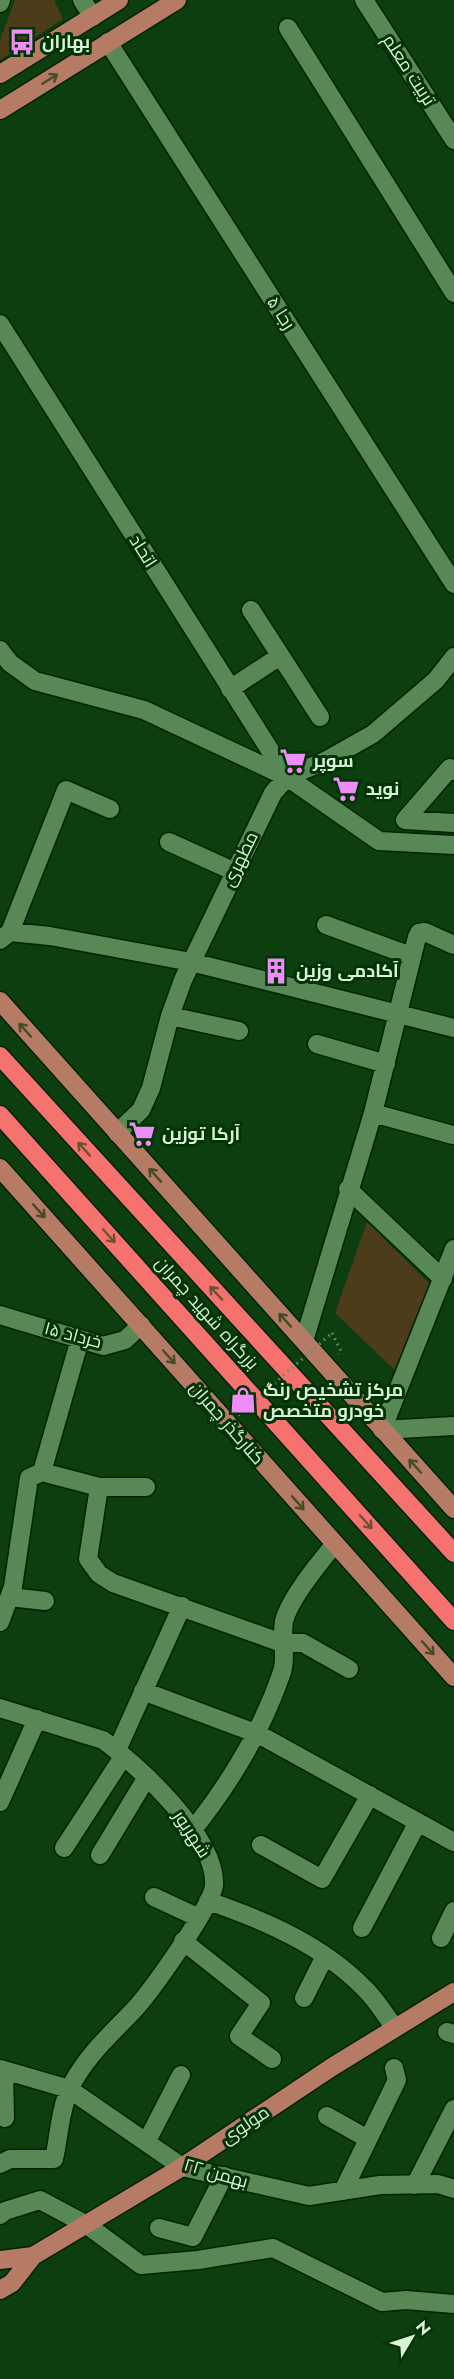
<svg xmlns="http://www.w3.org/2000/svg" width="454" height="2379" viewBox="0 0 454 2379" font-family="Jost,Cairo,sans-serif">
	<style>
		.green { fill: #4c3c1a }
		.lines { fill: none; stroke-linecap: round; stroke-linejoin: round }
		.minor-casing { stroke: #002301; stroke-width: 21 }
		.major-casing { stroke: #002301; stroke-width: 21 }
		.highway-casing { stroke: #002301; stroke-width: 21 }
		.path { stroke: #69916b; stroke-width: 3; stroke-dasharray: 1.5 4.5; stroke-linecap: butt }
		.minor { stroke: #578856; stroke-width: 18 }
		.major { stroke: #b67b64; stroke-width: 18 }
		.highway { stroke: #f5726e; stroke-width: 18 }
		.path-bridge { stroke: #69916b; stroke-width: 3; stroke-dasharray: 1.5 4.5; stroke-linecap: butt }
		.oneway { stroke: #404d26 }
		.oneway2 { stroke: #6e5034 }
		.labels { text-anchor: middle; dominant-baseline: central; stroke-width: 6; stroke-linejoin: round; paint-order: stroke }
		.poi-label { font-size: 18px; font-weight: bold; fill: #d7f2d6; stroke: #003404; text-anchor: start }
		.street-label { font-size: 18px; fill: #d7f2d6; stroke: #003404 }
	</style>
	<rect width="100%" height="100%" fill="#0c3e0f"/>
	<path class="green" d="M15 0H54L63 19 0 60V40Z
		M367 1222 440 1294 404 1379 335 1313Z"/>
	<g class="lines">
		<g class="minor-casing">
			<path id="minor" d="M82 0 93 17
				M364 0 454 140
				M0 3 1 0
				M288 28 454 293
				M108 42 454 584
				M0 324 287 777
				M251 610 320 717
				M0 650 10 663 35 681 144 710 287 777 379 841 454 845
				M230 689 280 656
				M454 771 450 768 405 820 454 823
				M169 842 233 871
				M326 925 411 956
				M10 932 66 790 110 809
				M0 940 10 932 50 936 191 962 454 1028
				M170 1016 239 1031
				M317 1044 386 1064
				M373 1113 453 1135
				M117 1133 141 1110 151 1088 170 1016 183 980 273 793 287 777 325 761 373 734 436 680 454 657
				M348 1189 443 1279
				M454 1249 382 1430 454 1426
				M0 1315 103 1346 125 1340 141 1325
				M304 1341 373 1113 417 937 419 933 425 932 454 945
				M42 1472 80 1339
				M42 1472 99 1487H146
				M99 1487 88 1559 99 1574 113 1583 282 1643H303L349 1669
				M10 1597 45 1601
				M0 1622 13 1587 29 1478 42 1472
				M143 1691 258 1734 454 1842
				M0 1708 103 1740C139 1766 217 1838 214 1885 213 1905 150 1993 133 2011 110 2035 85 2057 70 2088 60 2109 59 2137 54 2159H10L0 2164
				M117 1750 182 1606
				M0 1802 37 1719
				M192 1831C231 1782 262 1731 282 1672 287 1657 281 1637 284 1621 290 1598 319 1563 334 1545
				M261 1845 322 1879 370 1795
				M64 1848 123 1757
				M100 1855 147 1777
				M154 1897 199 1918
				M208 1901C264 1920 322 1945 364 1988 376 1999 385 2015 395 2028
				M362 1928 418 1822
				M441 1938 454 1911
				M183 1941 261 2003 239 2036 272 2059
				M304 1998 325 1956
				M447 2032 454 2034
				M0 2069 69 2089 182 2167 309 2196 380 2185 438 2184 454 2189
				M4 2070 5 2118
				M327 2116 368 2139
				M147 2141 181 2075
				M415 2185 454 2109
				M343 2191 397 2080 394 2068
				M0 2215 5 2211 40 2200 87 2225 141 2265 198 2260 273 2248 382 2302 406 2300 454 2304
				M159 2228 193 2237 224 2176"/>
		</g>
		<g class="major-casing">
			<path id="major" d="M0 74 119 0
				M0 110 177 0
				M0 1001 454 1509
				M0 1168 454 1677
				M0 2260 33 2256
				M0 2290 12 2283 33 2256 182 2167 332 2067 454 1992"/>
		</g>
		<g class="highway-casing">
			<path id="highway" d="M0 1056 454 1553
				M0 1115 454 1621"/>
		</g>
		<path class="path" d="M332 1333 341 1351 338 1354"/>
		<use href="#minor" class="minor"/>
		<use href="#major" class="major"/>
		<use href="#highway" class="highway"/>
		<path class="path-bridge" d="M220 1431 332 1333"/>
	</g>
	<defs><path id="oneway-shaft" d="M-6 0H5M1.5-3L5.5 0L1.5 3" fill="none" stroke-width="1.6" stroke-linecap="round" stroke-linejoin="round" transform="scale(1.5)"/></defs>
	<g class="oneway">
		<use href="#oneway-shaft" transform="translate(50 79) rotate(-32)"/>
		<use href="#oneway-shaft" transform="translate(25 1030) rotate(-132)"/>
		<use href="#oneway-shaft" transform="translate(155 1175) rotate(-132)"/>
		<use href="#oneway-shaft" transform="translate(39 1211) rotate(48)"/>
		<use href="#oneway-shaft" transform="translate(285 1320) rotate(-132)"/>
		<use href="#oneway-shaft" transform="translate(169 1357) rotate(48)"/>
		<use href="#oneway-shaft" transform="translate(415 1466) rotate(-132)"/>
		<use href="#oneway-shaft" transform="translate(298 1503) rotate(49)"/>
		<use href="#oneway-shaft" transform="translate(428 1648) rotate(48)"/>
	</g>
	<g class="oneway2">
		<use href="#oneway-shaft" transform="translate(84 1149) rotate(-132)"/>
		<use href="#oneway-shaft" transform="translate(109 1236) rotate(48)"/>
		<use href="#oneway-shaft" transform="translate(216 1293) rotate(-133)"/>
		<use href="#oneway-shaft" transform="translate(366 1522) rotate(48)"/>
	</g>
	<defs>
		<g id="bus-bare" transform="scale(2.07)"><path d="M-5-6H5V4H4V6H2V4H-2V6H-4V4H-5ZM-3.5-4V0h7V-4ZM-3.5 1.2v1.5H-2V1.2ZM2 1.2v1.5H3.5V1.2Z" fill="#ee8cf8" stroke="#003404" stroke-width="2.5" paint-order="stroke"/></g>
		<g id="supermarket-bare" transform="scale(2.07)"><path d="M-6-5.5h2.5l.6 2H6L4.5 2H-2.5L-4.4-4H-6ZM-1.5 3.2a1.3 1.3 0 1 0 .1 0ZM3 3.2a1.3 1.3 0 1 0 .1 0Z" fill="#ee8cf8" stroke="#003404" stroke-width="2.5" paint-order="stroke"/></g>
		<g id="building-bare" transform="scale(2.07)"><path d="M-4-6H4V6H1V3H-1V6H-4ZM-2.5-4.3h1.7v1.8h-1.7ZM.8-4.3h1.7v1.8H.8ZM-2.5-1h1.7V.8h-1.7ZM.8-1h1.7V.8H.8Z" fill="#ee8cf8" stroke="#003404" stroke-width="2.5" paint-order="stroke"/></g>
		<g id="shop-bare" transform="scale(2.07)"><path d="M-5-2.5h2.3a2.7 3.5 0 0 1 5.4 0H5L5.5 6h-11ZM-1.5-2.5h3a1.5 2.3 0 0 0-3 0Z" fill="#ee8cf8" stroke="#003404" stroke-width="2.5" paint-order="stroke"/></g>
	</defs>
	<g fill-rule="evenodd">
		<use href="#bus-bare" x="22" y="42"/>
		<use href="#supermarket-bare" x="293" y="761"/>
		<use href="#supermarket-bare" x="346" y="789"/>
		<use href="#building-bare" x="276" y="971"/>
		<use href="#supermarket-bare" x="142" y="1134"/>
		<use href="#shop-bare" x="243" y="1400"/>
	</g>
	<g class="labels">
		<g class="poi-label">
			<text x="42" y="42">بهاران</text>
			<text x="313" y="761">سوپر</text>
			<text x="366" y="789">نوید</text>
			<text x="296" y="971">آکادمی وزین</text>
			<text x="162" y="1134">آرکا توزین</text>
			<text x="263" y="1390">مرکز تشخیص رنگ<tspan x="263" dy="21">خودرو متخصص</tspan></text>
		</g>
		<g class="street-label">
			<text transform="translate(409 70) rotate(57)">تربیت معلم</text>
			<text transform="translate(281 313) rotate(57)">رجا ۵</text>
			<text transform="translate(143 551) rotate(58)">اتحاد</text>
			<text transform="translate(240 859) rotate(-64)">مطهری</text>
			<text transform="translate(207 1313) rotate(48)">بزرگراه شهید چمران</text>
			<text transform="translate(73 1335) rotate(15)">۱۵ خرداد</text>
			<text transform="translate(227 1423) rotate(49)">کنارگذر چمران</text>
			<text transform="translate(192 1834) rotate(57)">شهریور</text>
			<text transform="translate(245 2125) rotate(-34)">مولوی</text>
			<text transform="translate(216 2173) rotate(16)">۲۲ بهمن</text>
		</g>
	</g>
	<g transform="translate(412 2337) rotate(51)" stroke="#003404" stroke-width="4.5" paint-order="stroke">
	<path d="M0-4.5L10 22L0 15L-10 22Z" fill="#d7f2d6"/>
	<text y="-9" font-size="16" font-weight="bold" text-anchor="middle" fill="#d7f2d6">N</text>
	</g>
</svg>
